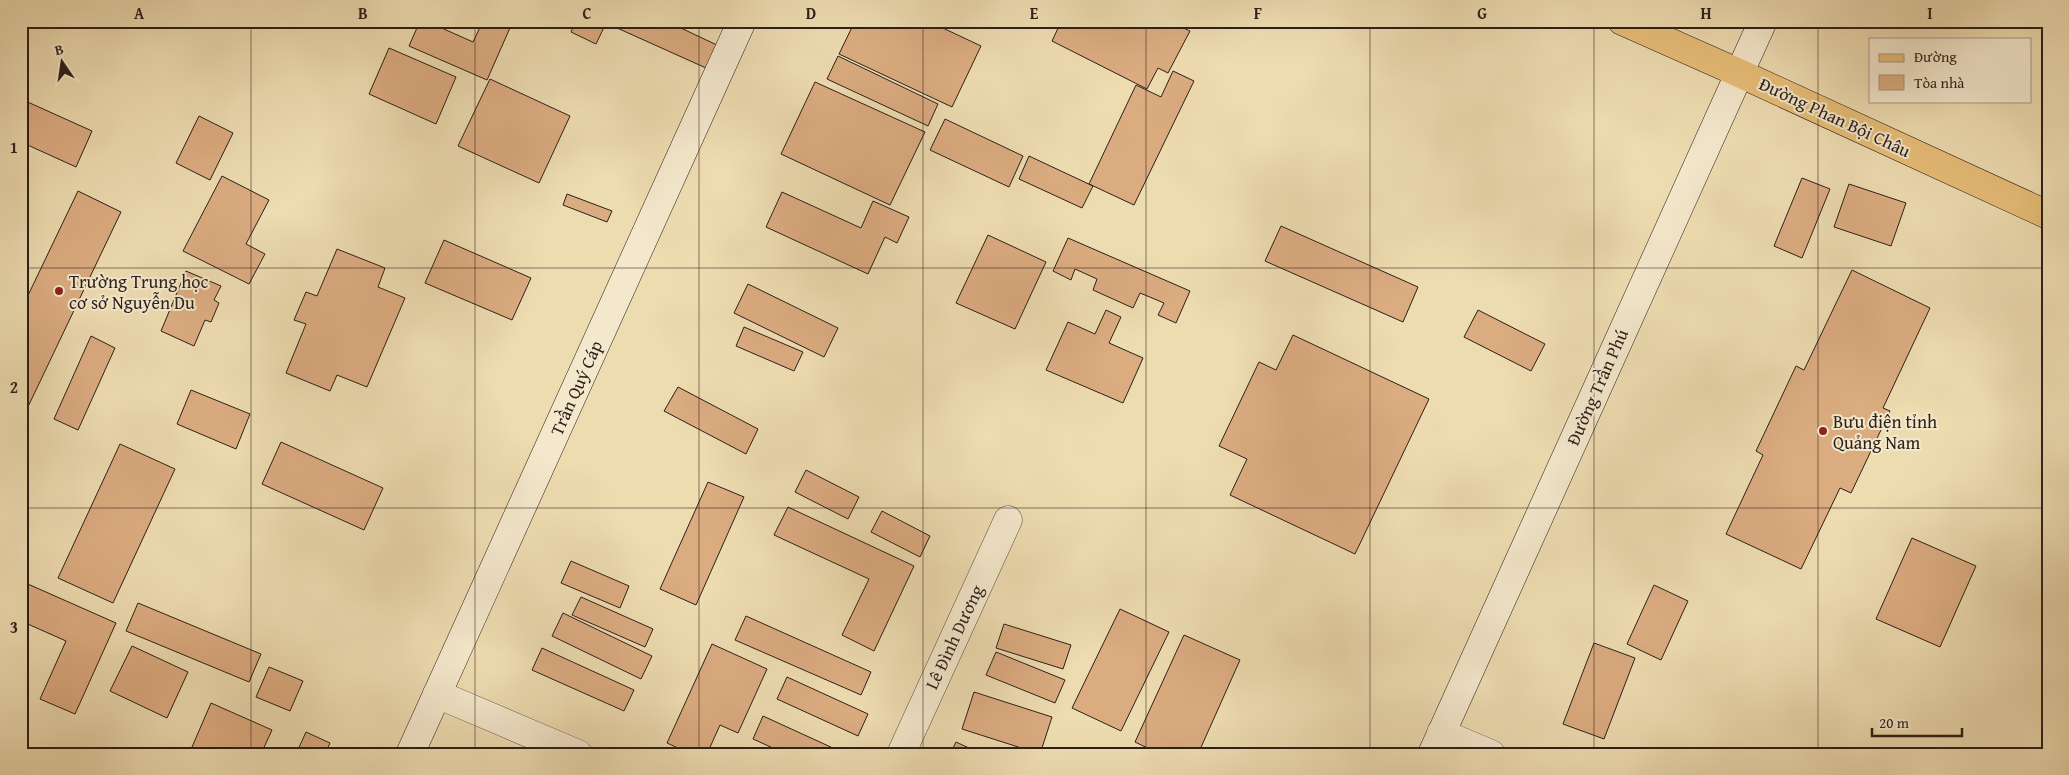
<svg xmlns="http://www.w3.org/2000/svg" width="2069" height="775" viewBox="0 0 2069 775" font-family="'Gentium Book Plus',serif">
	<style>
		.building { fill: #dcac81; stroke: #2b1f1a }
		.lines { fill: none; stroke-linecap: round; stroke-linejoin: round }
		.street-casing { stroke: #5c4e40; stroke-width: 29 }
		.secondary-casing { stroke: #2b1f1a; stroke-width: 29 }
		.primary-casing { stroke: #2b1f1a; stroke-width: 29 }
		.street { stroke: #f4e8cc; stroke-width: 28 }
		.secondary { stroke: #f4e8cc; stroke-width: 28 }
		.primary { stroke: #e7be78; stroke-width: 28 }
		.grid { fill: none; stroke: #2b1f1a; stroke-width: 1; stroke-opacity: 0.55 }
		.poi-dot { fill: #8f2418; stroke: #f4e8cc; stroke-width: 2 }
		.labels { text-anchor: middle; dominant-baseline: central; stroke-width: 4; stroke-linejoin: round; paint-order: stroke }
		.street-label { font-size: 18px; fill: #2b1f1a; stroke: #f4e8cc }
		.poi-label { font-size: 18px; fill: #2b1f1a; stroke: #f4e8cc; text-anchor: start }
		.neatline { fill: none; stroke: #2b1f1a; stroke-width: 2 }
		.grid-label { font-size: 16px; text-anchor: middle; font-weight: bold; fill: #2b1f1a }
	</style>
	<rect width="100%" height="100%" fill="#eedcb1"/>
	<filter id="stains"><feTurbulence type="fractalNoise" baseFrequency=".004" numOctaves="4"/><feColorMatrix values="0 0 0 0 .2 0 0 0 0 .09 0 0 0 0 .02 0 0 0 .5 -.17"/></filter>
	<radialGradient id="worn" r=".72"><stop offset=".6" stop-color="#630" stop-opacity="0"/><stop offset="1" stop-color="#630" stop-opacity=".3"/></radialGradient>
	<path class="building" d="M420 21H426L473 42 483 21H513L487 80 409 46Z
		M576 21H666L717 45 706 68 606 23 596 44 571 32Z
		M855 21H928L981 46 952 107 839 54Z
		M1054 21H1179L1177 25 1190 31 1168 73 1158 68 1147 89 1052 41 1060 24Z
		M389 48 456 77 436 124 369 94Z
		M838 56 938 104 928 126 827 79Z
		M1173 71 1194 81 1134 205 1089 184 1136 85 1161 97Z
		M490 79 570 116 539 183 458 146Z
		M815 82 925 132 890 205 781 154Z
		M21 99 92 131 76 167 21 142Z
		M199 116 233 133 210 180 176 163Z
		M945 119 1023 156 1009 187 930 150Z
		M1029 156 1093 186 1082 208 1019 179Z
		M222 176 269 200 246 244 265 254 249 284 183 251Z
		M1802 178 1830 189 1802 258 1774 246Z
		M1849 184 1906 203 1891 246 1834 227Z
		M78 191 121 212 25 413 21 411V310Z
		M782 192 861 228 873 201 909 217 897 243 885 237 868 274 766 227Z
		M567 194 612 211 607 222 563 205Z
		M1281 226 1418 287 1403 322 1265 261Z
		M988 235 1046 262 1015 329 956 303Z
		M1068 238 1190 291 1176 323 1158 315 1164 303 1140 293 1133 308 1093 290 1097 279 1075 269 1071 280 1053 271Z
		M444 240 531 278 512 320 425 283Z
		M337 249 385 268 378 287 405 298 367 387 337 375 330 391 286 373 306 324 294 320 306 292 317 296Z
		M1852 270 1930 308 1883 408 1890 411 1851 493 1840 488 1801 569 1726 534 1763 455 1756 451 1796 366 1804 370Z
		M186 271 221 286 214 300 219 303 211 322 205 320 194 346 161 331Z
		M748 284 838 328 824 357 734 313Z
		M1106 310 1121 317 1109 343 1143 358 1123 403 1046 370 1068 322 1095 334Z
		M1478 310 1545 344 1531 371 1464 337Z
		M744 327 803 352 794 371 736 346Z
		M1293 335 1429 399 1355 554 1230 495 1247 459 1219 446 1259 362 1276 370Z
		M91 336 115 348 78 430 54 419Z
		M678 387 758 429 746 454 664 411Z
		M191 390 250 414 236 449 177 424Z
		M281 442 383 488 364 530 262 484Z
		M120 444 175 469 113 603 58 578Z
		M806 470 859 497 848 519 795 492Z
		M708 482 744 497 696 605 660 589Z
		M788 507 914 566 874 651 842 635 869 579 774 535Z
		M882 511 930 536 920 557 871 532Z
		M1912 538 1976 566 1940 647 1876 619Z
		M571 561 629 586 620 608 561 583Z
		M21 581 116 623 75 714 40 699 66 641 21 621Z
		M1654 585 1688 601 1661 660 1627 644Z
		M581 597 653 629 645 647 572 615Z
		M138 603 261 654 249 682 126 631Z
		M1120 609 1169 632 1121 731 1072 708Z
		M563 613 652 656 641 679 552 636Z
		M746 616 871 672 861 695 735 640Z
		M1004 624 1071 645 1063 669 996 648Z
		M1184 635 1240 660 1198 754H1160L1135 742Z
		M1594 643 1635 658 1604 739 1563 724Z
		M712 644 767 669 738 733 720 725 707 754H691L667 743Z
		M132 646 188 672 167 718 110 691Z
		M542 648 634 690 624 711 532 670Z
		M996 652 1065 680 1055 703 986 675Z
		M269 667 303 681 290 711 256 697Z
		M787 677 868 714 858 736 777 699Z
		M974 692 1052 717 1040 754 962 729Z
		M211 703 272 730 261 754H189Z
		M763 716 846 754H786L753 739Z
		M306 732 330 743 325 754H296Z
		M956 742 982 754H950Z"/>
	<g class="lines">
		<g class="street-casing">
			<path id="street" d="M437 694 578 754
				M1441 733 1491 754
				M901 754 1008 520"/>
		</g>
		<g class="secondary-casing">
			<path id="secondary" d="M410 754 742 21
				M1432 754 1763 21"/>
		</g>
		<g class="primary-casing">
			<path id="primary" d="M1622 21 1739 73 2048 215"/>
		</g>
		<use href="#street" class="street"/>
		<use href="#secondary" class="secondary"/>
		<use href="#primary" class="primary"/>
	</g>
	<path class="grid" d="M251 21V754M475 21V754M699 21V754M923 21V754M1146 21V754M1370 21V754M1594 21V754M1818 21V754M21 268H2048M21 508H2048"/>
	<g class="poi-dot">
		<circle cx="59" cy="291" r="5"/>
		<circle cx="1823" cy="431" r="5"/>
	</g>
	<g class="labels">
		<g class="street-label">
			<text transform="translate(1835 117) rotate(25)">Đường Phan Bội Châu</text>
			<text transform="translate(1597 387) rotate(-66)">Đường Trần Phú</text>
			<text transform="translate(576 388) rotate(-66)">Trần Quý Cáp</text>
			<text transform="translate(954 637) rotate(-65)">Lê Đình Dương</text>
		</g>
		<g class="poi-label">
			<text x="69" y="281">Trường Trung học<tspan x="69" dy="21">cơ sở Nguyễn Du</tspan></text>
			<text x="1833" y="421">Bưu điện tỉnh<tspan x="1833" dy="21">Quảng Nam</tspan></text>
		</g>
	</g>
	<rect width="2069" height="775" fill="none" stroke="#eedcb1" stroke-width="55"/>
	<rect x="1869" y="38" width="162" height="65" fill="#f4e8cc" stroke="#a49885"/>
	<rect x="1879" y="54" width="25" height="8" fill="#e7be78" stroke="#a49885"/>
	<text x="1914" y="62" font-size="15" fill="#2b1f1a">Đường</text>
	<rect x="1879" y="75" width="25" height="15" fill="#dcac81" stroke="#a49885"/>
	<text x="1914" y="88" font-size="15" fill="#2b1f1a">Tòa nhà</text>
	<g transform="translate(62 62) rotate(347)" stroke="#f4e8cc" stroke-width="4" paint-order="stroke">
	<path d="M0-4L9 19L0 12L-9 19Z" fill="#2b1f1a"/>
	<text y="-8" font-size="14" font-weight="bold" text-anchor="middle" fill="#2b1f1a">B</text>
	</g>
	<path d="M1872 728v8h90v-8" fill="none" stroke="#2b1f1a" stroke-width="2.5"/>
	<text x="1879" y="728" font-size="15" fill="#2b1f1a" stroke="#f4e8cc" stroke-width="4" paint-order="stroke">20 m</text>
	<rect x="28" y="28" width="2014" height="720" class="neatline"/>
	<g class="grid-label">
		<text x="139" y="19">A</text>
		<text x="363" y="19">B</text>
		<text x="587" y="19">C</text>
		<text x="811" y="19">D</text>
		<text x="1034" y="19">E</text>
		<text x="1258" y="19">F</text>
		<text x="1482" y="19">G</text>
		<text x="1706" y="19">H</text>
		<text x="1930" y="19">I</text>
		<text x="14" y="153">1</text>
		<text x="14" y="393">2</text>
		<text x="14" y="633">3</text>
	</g>
	<rect width="100%" height="100%" filter="url(#stains)"/>
	<rect width="100%" height="100%" fill="url(#worn)"/>
</svg>
